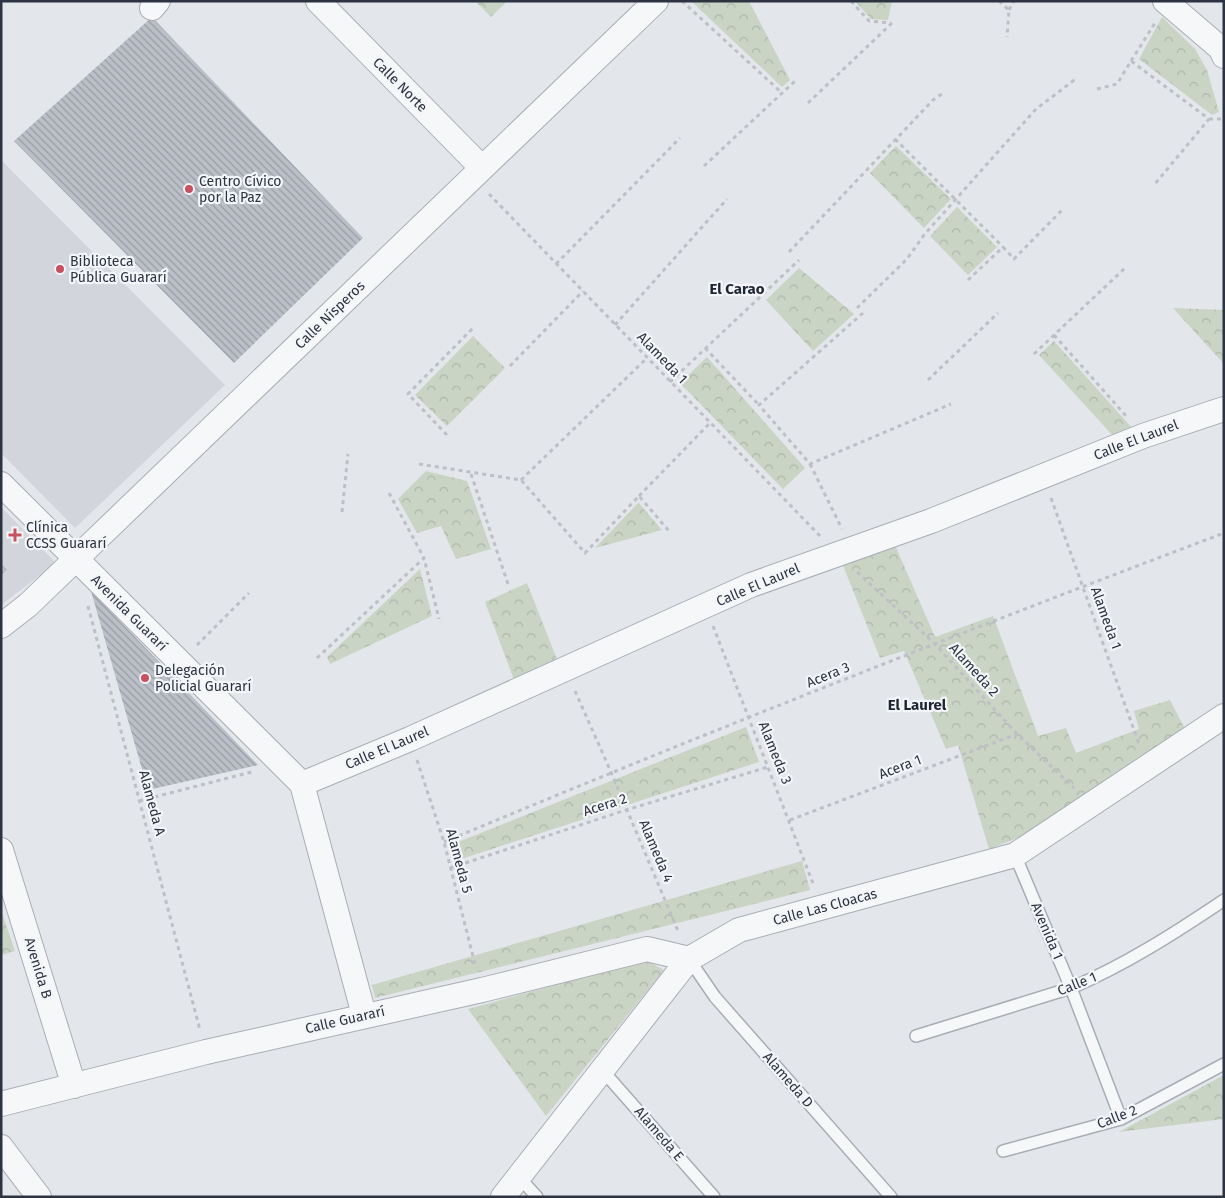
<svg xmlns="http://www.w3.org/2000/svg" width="1225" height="1198" viewBox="0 0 1225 1198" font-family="'Fira Sans',sans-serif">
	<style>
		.built { fill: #d2d5dc }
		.park { fill: url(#park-crowns) }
		.building { fill: url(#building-back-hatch) }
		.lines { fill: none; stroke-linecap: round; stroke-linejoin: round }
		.service-casing { stroke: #a8adb5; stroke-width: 14 }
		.minor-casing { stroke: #a8adb5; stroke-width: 26 }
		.path { stroke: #bdc0c6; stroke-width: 3; stroke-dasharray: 4 4; stroke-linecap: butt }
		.service { stroke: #f6f7f9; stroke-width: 11 }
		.minor { stroke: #f6f7f9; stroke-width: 24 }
		.poi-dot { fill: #c85161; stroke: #f3f5f8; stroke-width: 2 }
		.labels { text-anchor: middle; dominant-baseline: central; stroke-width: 4.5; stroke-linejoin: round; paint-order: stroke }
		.street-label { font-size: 14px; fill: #2c3442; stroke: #f3f5f8 }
		.poi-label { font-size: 14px; fill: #2c3442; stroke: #f3f5f8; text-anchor: start }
		.neighbourhood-label { font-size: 15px; font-weight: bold; fill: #1e2533; stroke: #f3f5f8 }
	</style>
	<defs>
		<pattern id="park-crowns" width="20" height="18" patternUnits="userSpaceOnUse" patternTransform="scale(1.25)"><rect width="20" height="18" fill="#c9d4c5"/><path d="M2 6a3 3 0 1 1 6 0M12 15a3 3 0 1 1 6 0" fill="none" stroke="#adb7aa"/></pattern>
		<pattern id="building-back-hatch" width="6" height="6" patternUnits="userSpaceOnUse" patternTransform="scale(1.25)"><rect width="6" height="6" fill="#bbbfc7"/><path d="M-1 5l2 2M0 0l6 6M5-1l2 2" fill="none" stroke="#989ca3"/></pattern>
	</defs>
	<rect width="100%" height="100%" fill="#e3e6eb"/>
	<path class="built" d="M1 160 225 385 75 528 1 453Z
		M1 507 56 563 1 605Z"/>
	<path class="park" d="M475 1H507L491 17Z
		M691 1H749L790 80 782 87Z
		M855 1H892L888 20 871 19Z
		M1162 17 1195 49 1207 70 1219 112 1212 115 1139 59Z
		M896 146 951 199 924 228 870 173Z
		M957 207 997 247 968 275 930 236Z
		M799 268 854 314 813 351 766 300Z
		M1173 308 1224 310V364Z
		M473 336 505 368 447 426 415 395Z
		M1054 341 1134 430 1115 438 1039 355Z
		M707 357 805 468 783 489 680 383Z
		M426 471 467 481 491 549 456 559 441 526 417 533 398 499Z
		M638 502 662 530 595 548 638 503Z
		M895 545 935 637 993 616 1038 736 1066 728 1076 753 1139 729 1134 711 1170 700 1185 729 1023 836 989 849 958 745 946 749 904 651 880 658 842 563Z
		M420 569 432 616 330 664 327 657Z
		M527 583 558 662 514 680 485 602Z
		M746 727 759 762 458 860 453 844Z
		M802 861 810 890 375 998 372 985Z
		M1 910 15 951 1 955Z
		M646 960 664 970 546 1116 468 1009Z
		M1224 1075V1119L1119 1132Z"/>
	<path class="building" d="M152 17 363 238 234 363 14 141Z
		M1 564 7 570 1 575Z
		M91 591 258 765 148 790Z"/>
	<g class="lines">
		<g class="service-casing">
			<path id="service" d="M1015 855 1071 988 1121 1119
				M689 959 715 997 891 1197
				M916 1036 1071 988C1125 965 1175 933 1224 900
				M603 1071 714 1197
				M1003 1151 1121 1119 1224 1064
				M518 1176 537 1197"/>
		</g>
		<g class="minor-casing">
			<path id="minor" d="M318 1 482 168
				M1165 1 1221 49 1224 56
				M152 8 158 1
				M1 484 302 784 364 1015
				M1 626 28 605 656 1
				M302 784 410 739 751 585 931 521 1143 436 1224 409
				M1 850 74 1086
				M1 1104 206 1052 482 990 647 949 689 959
				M1 1147 39 1197
				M503 1197 689 959 739 930 1015 855 1224 716"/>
		</g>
		<path class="path" d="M682 1 782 93
			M851 1 869 21 891 23
			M999 1 1009 10 1007 37
			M1009 10 1014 1
			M1131 61 1155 23
			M1097 89 1117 84 1131 61 1209 119 1154 185
			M808 103 892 23
			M1209 119H1224
			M895 139 1003 247
			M704 166 795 81
			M489 194 820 536
			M789 252 933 100 942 94
			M556 264 680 138
			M968 280 1003 247 1014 259 1064 208
			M857 308 907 259 924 235 1036 109 1077 78
			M863 313 759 405 810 464 951 404
			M615 325 727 199
			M1054 335 1127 417
			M705 348 759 405
			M1034 354 1126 267
			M510 366 583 291
			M928 380 998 313
			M670 382 799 260
			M447 435 408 394 473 328
			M419 464 521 480 585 553 639 496 669 531
			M810 464 842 529
			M471 474 509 587
			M521 480 647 358
			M389 493 424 558
			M639 496 710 423
			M1051 498 1139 744
			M342 512 348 454
			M857 572 935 644 1017 734 1074 788
			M88 606 200 1030
			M713 626 814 886
			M197 645 249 593
			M317 658 424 558 439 619
			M575 691 611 772 678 931
			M417 760 444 842 476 968
			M139 801 255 771
			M790 820 1017 734
			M444 842C702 734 962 632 1224 533
			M450 868 626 810 768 767"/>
		<use href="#service" class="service"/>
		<use href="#minor" class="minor"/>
	</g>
	<g class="poi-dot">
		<circle cx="189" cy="189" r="5"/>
		<circle cx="60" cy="269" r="5"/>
		<path d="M12.5 527.5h5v5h5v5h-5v5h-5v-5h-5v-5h5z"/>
		<circle cx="145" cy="678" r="5"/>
	</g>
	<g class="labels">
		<g class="street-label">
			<text transform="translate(400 85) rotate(45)">Calle Norte</text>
			<text transform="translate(330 315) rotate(-44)">Calle Nísperos</text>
			<text transform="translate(662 358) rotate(46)">Alameda 1</text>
			<text transform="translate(1136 440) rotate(-21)">Calle El Laurel</text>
			<text transform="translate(758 585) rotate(-23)">Calle El Laurel</text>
			<text transform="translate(129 613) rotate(45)">Avenida Guararí</text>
			<text transform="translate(1106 618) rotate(70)">Alameda 1</text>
			<text transform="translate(974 670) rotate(48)">Alameda 2</text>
			<text transform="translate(828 675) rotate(-22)">Acera 3</text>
			<text transform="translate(387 748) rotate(-23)">Calle El Laurel</text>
			<text transform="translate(775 753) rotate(68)">Alameda 3</text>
			<text transform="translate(900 767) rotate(-21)">Acera 1</text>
			<text transform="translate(152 803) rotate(75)">Alameda A</text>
			<text transform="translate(605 805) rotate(-18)">Acera 2</text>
			<text transform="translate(656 851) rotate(67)">Alameda 4</text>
			<text transform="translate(459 861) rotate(75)">Alameda 5</text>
			<text transform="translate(825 907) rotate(-15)">Calle Las Cloacas</text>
			<text transform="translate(1047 931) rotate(67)">Avenida 1</text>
			<text transform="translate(38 968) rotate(73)">Avenida B</text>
			<text transform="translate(1077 984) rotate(-22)">Calle 1</text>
			<text transform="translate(345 1020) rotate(-13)">Calle Guararí</text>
			<text transform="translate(788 1080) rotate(49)">Alameda D</text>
			<text transform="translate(1117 1117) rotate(-21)">Calle 2</text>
			<text transform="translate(659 1134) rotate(49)">Alameda E</text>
		</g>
		<g class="poi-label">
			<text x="199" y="181">Centro Cívico<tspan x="199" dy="16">por la Paz</tspan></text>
			<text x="70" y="261">Biblioteca<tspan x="70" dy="16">Pública Guararí</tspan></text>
			<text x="26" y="527">Clínica<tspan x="26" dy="16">CCSS Guararí</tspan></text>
			<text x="155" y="670">Delegación<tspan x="155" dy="16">Policial Guararí</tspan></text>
		</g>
		<g class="neighbourhood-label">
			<text x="737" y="289">El Carao</text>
			<text x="917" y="705">El Laurel</text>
		</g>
	</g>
	<rect width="1225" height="1198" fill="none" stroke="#2c3442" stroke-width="5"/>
</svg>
